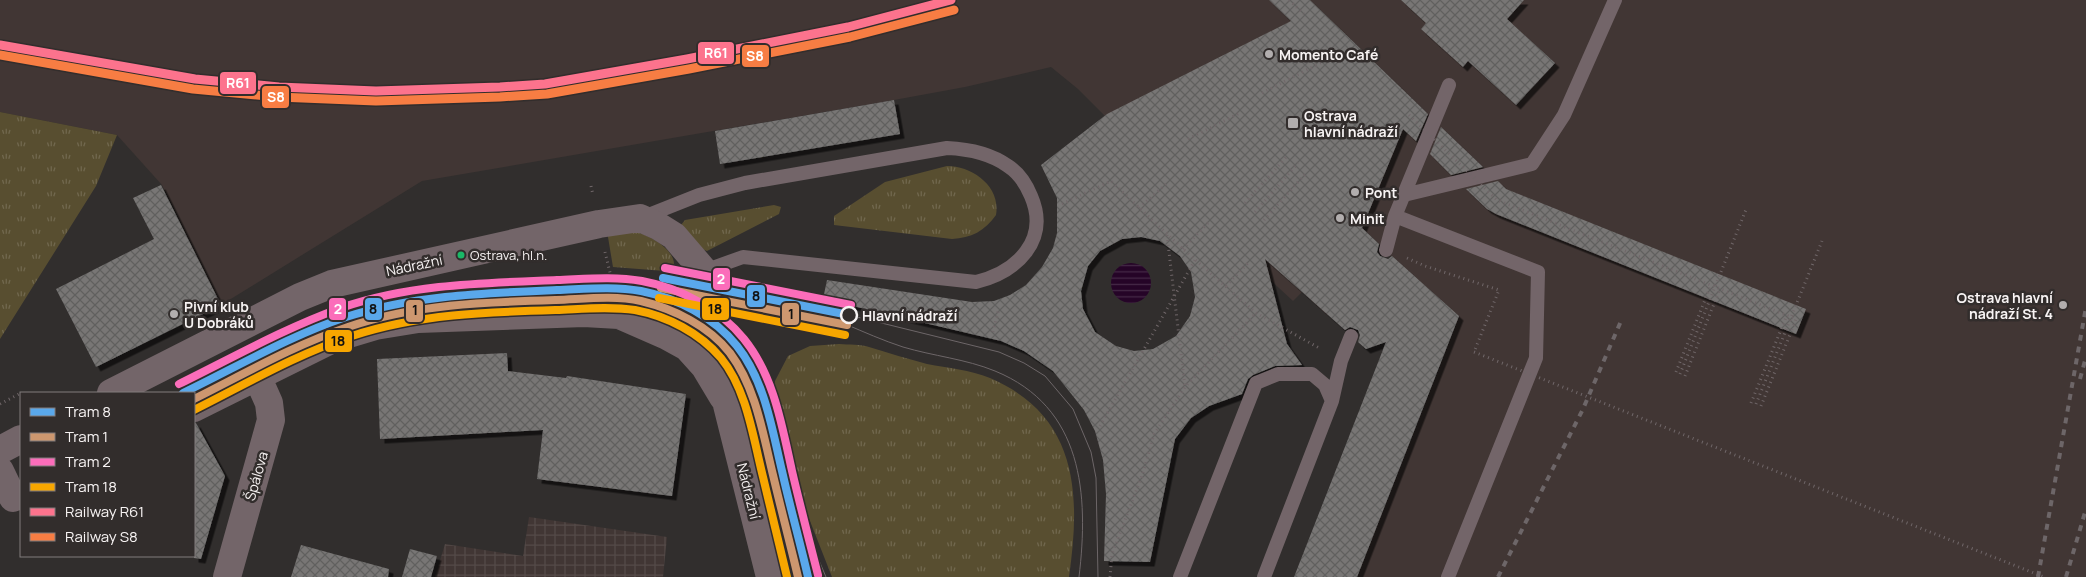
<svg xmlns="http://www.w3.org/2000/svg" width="2086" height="577" viewBox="0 0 2086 577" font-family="Manrope,sans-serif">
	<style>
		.built { fill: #413634 }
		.industrial { fill: url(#industrial-grid) }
		.grass { fill: url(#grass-tufts) }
		.water { fill: url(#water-rules) }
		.building { fill: url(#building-cross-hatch); fill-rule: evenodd; filter: url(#shadow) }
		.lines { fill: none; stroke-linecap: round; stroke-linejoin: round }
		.path { stroke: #706769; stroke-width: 3; stroke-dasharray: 1 4; stroke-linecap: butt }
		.lane { stroke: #736569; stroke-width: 14 }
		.street { stroke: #736569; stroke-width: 28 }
		.tram { stroke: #6d6668; stroke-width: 1 }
		.rail { stroke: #6d6668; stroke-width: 4; stroke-dasharray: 6 6; stroke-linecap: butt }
		.path-bridge { stroke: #706769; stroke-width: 3; stroke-dasharray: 1 4; stroke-linecap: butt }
		.rail-1-casing { stroke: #322d2c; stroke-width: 12 }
		.rail-2-casing { stroke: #322d2c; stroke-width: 12 }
		.rail-1 { stroke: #fc738d; stroke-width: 9 }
		.rail-2 { stroke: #f77d43; stroke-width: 9 }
		.tram-1-casing { stroke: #322d2c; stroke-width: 11 }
		.tram-2-casing { stroke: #322d2c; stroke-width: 11 }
		.tram-3-casing { stroke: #322d2c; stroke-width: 11 }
		.tram-4-casing { stroke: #322d2c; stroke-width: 11 }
		.tram-1 { stroke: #5aa8eb; stroke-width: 8 }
		.tram-2 { stroke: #cd976f; stroke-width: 8 }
		.tram-3 { stroke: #fb6dba; stroke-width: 8 }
		.tram-4 { stroke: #f7a600; stroke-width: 8 }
		.poi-dot { fill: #b2aeae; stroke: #322d2c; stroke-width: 2 }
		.bus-dot { fill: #1ab867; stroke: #322d2c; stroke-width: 2 }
		.stop-dot { fill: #322d2c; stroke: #f7f3f3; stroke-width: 2.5 }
		.labels { text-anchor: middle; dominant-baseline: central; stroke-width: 5; stroke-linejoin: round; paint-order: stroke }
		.bus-label { font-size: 13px; fill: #f7f3f3; stroke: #322d2c; text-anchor: start }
		.poi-label { font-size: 14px; font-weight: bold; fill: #f7f3f3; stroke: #322d2c; text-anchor: start }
		.street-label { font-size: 14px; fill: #f7f3f3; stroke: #322d2c }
		.stop-label { font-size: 14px; font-weight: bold; fill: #f7f3f3; stroke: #322d2c; text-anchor: start }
		.line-badge { stroke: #322d2c; stroke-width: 2 }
		.badge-label { font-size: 14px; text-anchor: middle; font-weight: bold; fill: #fff }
		.pale-badge-label { font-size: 14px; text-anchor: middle; font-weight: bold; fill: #111 }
	</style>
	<defs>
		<pattern id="industrial-grid" width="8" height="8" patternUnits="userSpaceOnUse" patternTransform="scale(1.25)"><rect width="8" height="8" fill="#413634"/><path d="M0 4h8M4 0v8" fill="none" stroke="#544a48"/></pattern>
		<pattern id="grass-tufts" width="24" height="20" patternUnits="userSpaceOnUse" patternTransform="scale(1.25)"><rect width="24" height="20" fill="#584e30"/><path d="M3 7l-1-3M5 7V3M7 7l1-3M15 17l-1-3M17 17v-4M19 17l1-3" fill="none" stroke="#71684e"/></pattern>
		<pattern id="water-rules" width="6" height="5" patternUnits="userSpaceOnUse" patternTransform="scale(1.25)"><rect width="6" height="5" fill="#250427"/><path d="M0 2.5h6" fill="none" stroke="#452947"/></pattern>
		<pattern id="building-cross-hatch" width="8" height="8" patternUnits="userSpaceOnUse" patternTransform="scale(1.25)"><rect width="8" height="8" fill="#787675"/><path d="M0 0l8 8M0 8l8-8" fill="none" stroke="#61605f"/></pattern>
		<filter id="shadow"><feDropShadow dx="4.5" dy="4.5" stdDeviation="0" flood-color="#0009"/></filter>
	</defs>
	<rect width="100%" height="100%" fill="#312e2d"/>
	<path class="built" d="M0 0H2086V577H1357L1456 325V317L1362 228 1328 316 1302 292 1293 301 1125 146 1129 140 1078 89 1051 67 965 87 894 100 422 181 221 305 162 185 117 135 0 112Z"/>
	<path class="industrial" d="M529 517 667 537 663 577H435L445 544 523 556Z"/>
	<path class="grass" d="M0 112 117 135 96 186 0 339Z
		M947 166C972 166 1001 186 996 215 985 231 971 238 952 239L834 225V216L885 182Z
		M774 205 781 207 779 214 707 251 702 249 681 225 685 220Z
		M607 231C616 231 626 230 635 232 648 234 674 249 674 264L665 271 613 267Z
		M839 344C849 345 860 344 869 347 889 353 908 359 927 364 948 368 970 370 990 378 1078 416 1081 493 1069 577H832L799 493 772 402 775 381 788 356 810 346Z"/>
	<path class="water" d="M1111 283a20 20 0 1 1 40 0a20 20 0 1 1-40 0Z"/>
	<path class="building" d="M1269 0H1310L1428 114 1416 141 1403 129 1362 228 1379 244 1377 252 1380 256 1388 259 1392 256 1459 316 1357 577H1294L1386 342 1366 349 1358 342 1360 335 1358 330 1350 327 1345 330 1265 259 1287 344 1302 365 1275 366 1253 375 1248 379 1242 394 1209 406 1191 418 1175 439 1150 562 1104 561 1106 494 1103 460 1095 431 1084 410 1053 371 1024 351 1001 341 823 299 827 280 972 302 994 301 1010 295 1026 285 1042 267 1053 248 1057 233V198L1041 165 1107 114 1291 21ZM1141 237 1160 241 1180 256 1191 272 1195 297 1190 316 1176 336 1153 349 1134 351 1116 346 1095 332 1083 309 1081 291 1088 266 1100 251 1122 239Z
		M1401 0H1524L1507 19 1555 63 1516 105 1468 61 1463 67 1421 29 1426 23Z
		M894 100 900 134 720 164 715 131Z
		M1441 127 1483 167 1451 175 1430 154Z
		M1498 181 1506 189 1806 309 1796 334 1496 214 1487 209 1466 189Z
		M161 185 221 305 96 367 56 289 154 239 133 198Z
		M507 353 508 371 566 378 567 376 686 394 672 496 537 479 543 430 380 439 377 359Z
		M196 423 225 476 201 559 194 558V424Z
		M301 545 389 569 388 577H291Z
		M410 549 437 556 431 577H402Z"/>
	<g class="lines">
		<path class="path" d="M1289 0 1304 14
			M1262 93 1330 58
			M1188 139 1240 113
			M591 186 593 195
			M1245 203 1288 155
			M1062 204 1111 181 1183 249 1256 313 1321 349
			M1139 208 1166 184
			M1255 212 1298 163
			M1264 220 1307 172
			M1167 235 1185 387
			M1183 249 1208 223
			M605 252 613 285
			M1407 258 1425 266 1499 290 1474 352
			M1226 286 1250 261
			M993 332 999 308
			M1676 372 1711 285
			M1680 374 1747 207
			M1685 376 1720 289
			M1751 403 1787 315
			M0 404 19 394
			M1756 404 1822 241
			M1761 406 1791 332
			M1100 426 1195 260
			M1110 577 1112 554 1143 473 1154 434 1185 387 1256 313"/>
		<path class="lane" d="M1404 195 1532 164 1564 115 1615 0
			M1395 216 1538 272 1536 358 1448 577
			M1386 250 1395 216 1449 85
			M619 315 704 271 743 257 976 282C1017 272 1050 240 1031 196 1026 184 1019 173 1008 166 990 153 969 149 947 148L745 183 699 195 641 218
			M1180 577 1256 383 1278 374H1312L1325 385 1332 401
			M1264 577 1332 401 1341 361 1351 336"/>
		<path class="street" d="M111 393 300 297 332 284 599 224 640 218 658 226 674 236 704 271 717 326 727 405 770 577
			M194 408 335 338 375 326 418 319 584 313 619 315 667 336 687 347 705 367 723 397
			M0 450 21 439
			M0 471 13 498
			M227 577 271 420 269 403 257 376"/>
		<path class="tram" d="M786 303C827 313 863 334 903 347 933 356 966 359 995 371 1083 407 1089 494 1079 577
			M849 315 999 352 1024 363 1045 376 1073 409 1091 452 1096 478 1098 577
			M776 448 793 499 826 577"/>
		<path class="rail" d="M2080 379 2086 357
			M1498 577 1583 409 1621 321
			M2038 577 2086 307
			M2066 577 2086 509"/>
		<path class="path-bridge" d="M1409 115 1497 200 1796 319 1791 332
			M1474 352 2044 577"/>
		<g class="rail-1-casing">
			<path id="rail-1" d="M0 45 195 79 279 87 376 91 500 87 545 84 687 59 848 27 951 0"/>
		</g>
		<g class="rail-2-casing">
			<path id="rail-2" d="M0 55 193 89 278 97 376 101 500 97 547 94 689 69 850 37 954 10"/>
		</g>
		<use href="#rail-1" class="rail-1"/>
		<use href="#rail-2" class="rail-2"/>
		<g class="tram-1-casing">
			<path id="tram-1" d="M663 278 849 315
				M183 393C237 367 289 336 346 317 414 295 486 293 557 290 585 289 613 286 641 291 677 298 714 317 737 346 765 381 772 429 782 471 790 507 800 542 808 577"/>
		</g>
		<g class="tram-2-casing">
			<path id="tram-2" d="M661 288 847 325
				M194 399C244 374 294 345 348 327 414 304 486 302 556 300 584 299 613 295 641 301 674 309 709 326 730 353 756 388 763 434 773 475 781 509 790 543 798 577"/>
		</g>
		<g class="tram-3-casing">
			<path id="tram-3" d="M665 268 851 305
				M179 384C232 358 285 328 341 308 410 284 485 283 557 280 585 279 614 276 642 281 680 288 720 309 744 339 774 376 782 426 792 471 800 505 809 540 818 575"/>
		</g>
		<g class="tram-4-casing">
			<path id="tram-4" d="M659 298 845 335
				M194 410C246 384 297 354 352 336 418 314 488 312 556 310 582 309 609 306 635 310 667 316 700 333 721 358 747 390 753 437 763 477 771 510 779 544 787 577"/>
		</g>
		<use href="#tram-1" class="tram-1"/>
		<use href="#tram-2" class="tram-2"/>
		<use href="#tram-3" class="tram-3"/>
		<use href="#tram-4" class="tram-4"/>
	</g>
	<g class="poi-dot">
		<circle cx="1269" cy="54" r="5"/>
		<rect x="1287" y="117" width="12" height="12" rx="2.5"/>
		<circle cx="1355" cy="192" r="5"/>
		<circle cx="1340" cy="218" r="5"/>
		<circle cx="2063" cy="305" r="5"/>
		<circle cx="174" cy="314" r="5"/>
	</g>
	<circle class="bus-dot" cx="461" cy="255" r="4.5"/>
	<circle class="stop-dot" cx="849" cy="315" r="8"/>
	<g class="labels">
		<g class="bus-label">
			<text x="470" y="255">Ostrava, hl.n.</text>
		</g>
		<g class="poi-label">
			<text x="1279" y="54">Momento Café</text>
			<text x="1304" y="115">Ostrava<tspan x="1304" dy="16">hlavní nádraží</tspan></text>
			<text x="1365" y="192">Pont</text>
			<text x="1350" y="218">Minit</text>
			<text x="2053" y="297" text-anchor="end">Ostrava hlavní<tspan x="2053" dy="16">nádraží St. 4</tspan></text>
			<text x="184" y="306">Pivní klub<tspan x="184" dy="16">U Dobráků</tspan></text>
		</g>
		<g class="street-label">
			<text transform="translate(414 265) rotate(-12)">Nádražní</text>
			<text transform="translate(256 476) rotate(-74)">Špálova</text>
			<text transform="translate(749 491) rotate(76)">Nádražní</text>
		</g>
		<g class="stop-label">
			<text x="862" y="315">Hlavní nádraží</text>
		</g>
	</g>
	<g class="line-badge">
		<rect x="697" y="41" width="38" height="24" rx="5" fill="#fc738d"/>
		<rect x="741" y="44" width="29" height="24" rx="5" fill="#f77d43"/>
		<rect x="219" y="71" width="38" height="24" rx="5" fill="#fc738d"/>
		<rect x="261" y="85" width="29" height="24" rx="5" fill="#f77d43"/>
		<rect x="712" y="267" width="19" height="24" rx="5" fill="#fb6dba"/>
		<rect x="746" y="284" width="20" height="24" rx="5" fill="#5aa8eb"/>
		<rect x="701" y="297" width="29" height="24" rx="5" fill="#f7a600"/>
		<rect x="364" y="297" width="19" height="24" rx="5" fill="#5aa8eb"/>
		<rect x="328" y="297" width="19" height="24" rx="5" fill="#fb6dba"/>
		<rect x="405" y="299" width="19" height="24" rx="5" fill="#cd976f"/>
		<rect x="781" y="302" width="19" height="24" rx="5" fill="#cd976f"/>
		<rect x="324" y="329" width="29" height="24" rx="5" fill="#f7a600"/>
	</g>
	<g class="badge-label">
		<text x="716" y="58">R61</text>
		<text x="755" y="61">S8</text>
		<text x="238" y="88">R61</text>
		<text x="276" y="102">S8</text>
		<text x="721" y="284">2</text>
		<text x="338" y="314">2</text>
	</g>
	<g class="pale-badge-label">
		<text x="756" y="301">8</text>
		<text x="715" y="314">18</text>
		<text x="373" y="314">8</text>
		<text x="415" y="315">1</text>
		<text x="791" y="319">1</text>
		<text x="338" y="346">18</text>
	</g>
	<rect x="20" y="392" width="175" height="165" fill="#322d2c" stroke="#817c7c"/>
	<rect x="30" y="408" width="25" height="8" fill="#5aa8eb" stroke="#817c7c"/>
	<text x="65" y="417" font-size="15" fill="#f7f3f3">Tram 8</text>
	<rect x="30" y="433" width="25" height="8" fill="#cd976f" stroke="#817c7c"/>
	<text x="65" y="442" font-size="15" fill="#f7f3f3">Tram 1</text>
	<rect x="30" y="458" width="25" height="8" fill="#fb6dba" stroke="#817c7c"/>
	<text x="65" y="467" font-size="15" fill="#f7f3f3">Tram 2</text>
	<rect x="30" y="483" width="25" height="8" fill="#f7a600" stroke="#817c7c"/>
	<text x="65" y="492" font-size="15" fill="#f7f3f3">Tram 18</text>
	<rect x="30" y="508" width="25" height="8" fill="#fc738d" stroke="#817c7c"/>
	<text x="65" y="517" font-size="15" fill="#f7f3f3">Railway R61</text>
	<rect x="30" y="533" width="25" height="8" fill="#f77d43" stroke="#817c7c"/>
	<text x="65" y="542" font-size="15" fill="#f7f3f3">Railway S8</text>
</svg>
